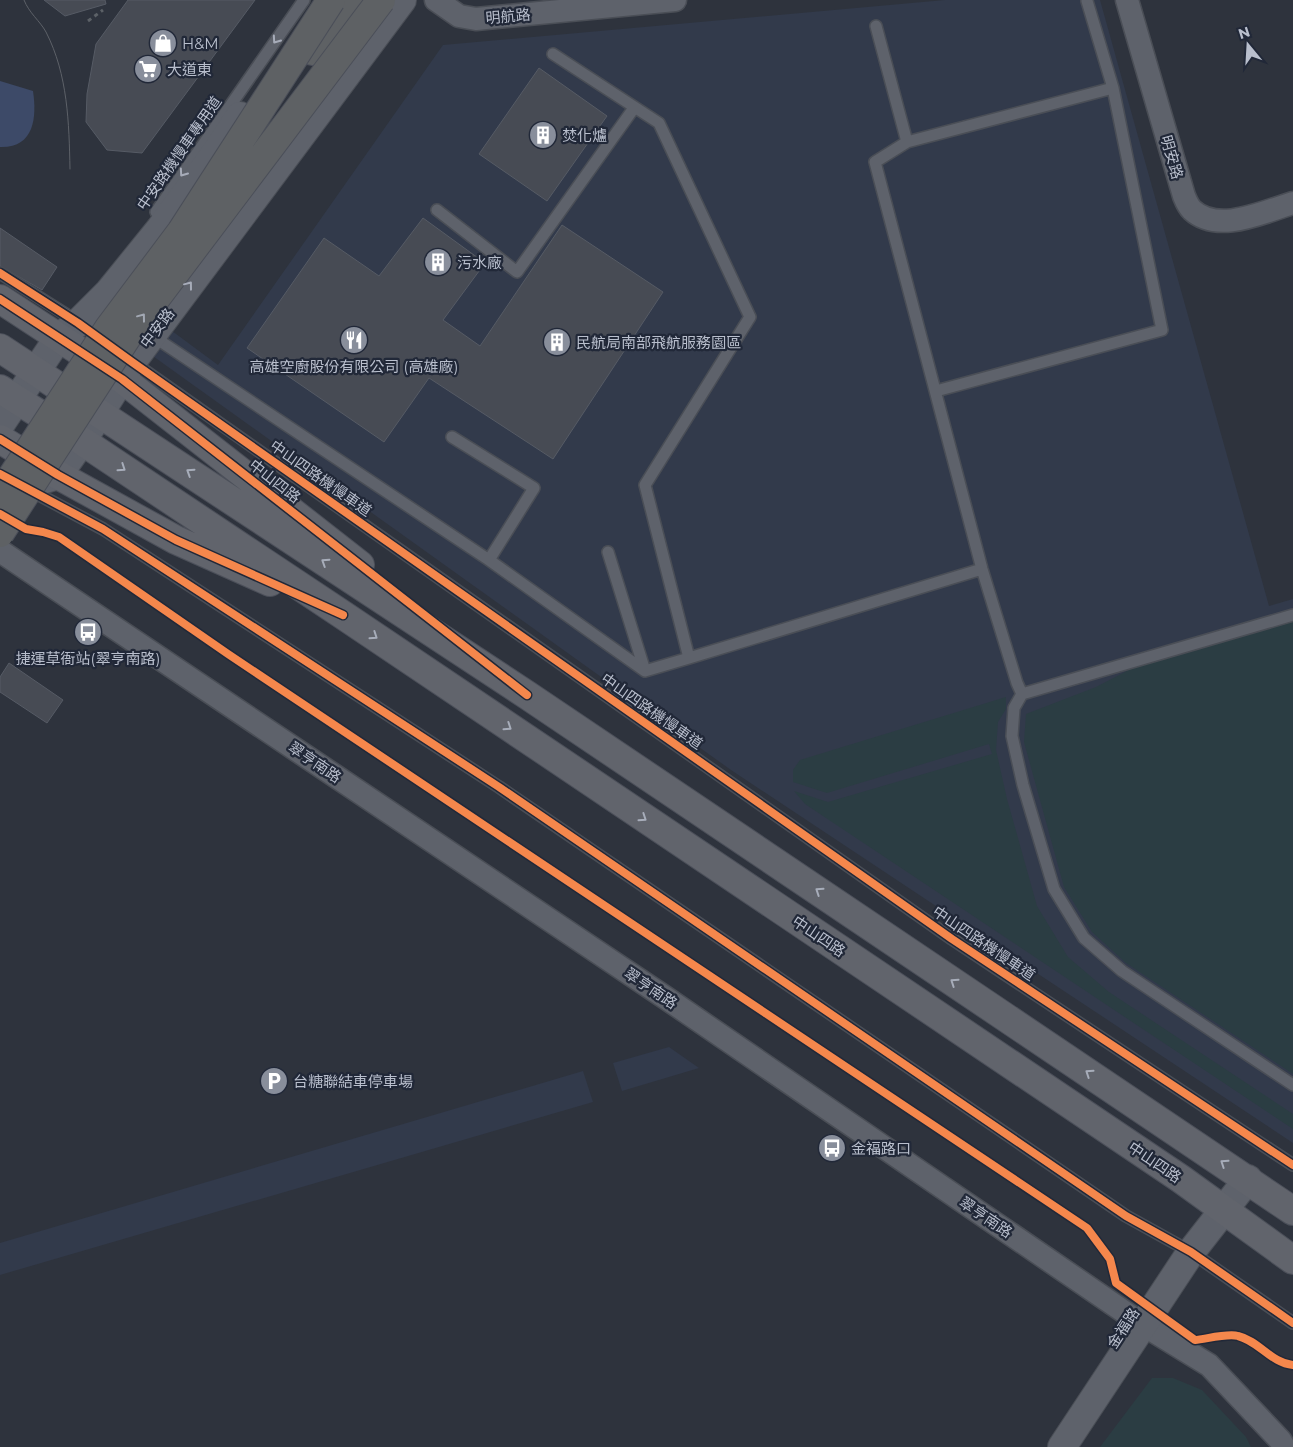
<svg xmlns="http://www.w3.org/2000/svg" width="1293" height="1447" viewBox="0 0 1293 1447" font-family="Montserrat,'Noto Sans TC',sans-serif">
	<style>
		.airport { fill: #323a4b }
		.green { fill: #2b3d43 }
		.water { fill: #3d4a68 }
		.building { fill: #474b54; stroke: #565b65 }
		.lines { fill: none; stroke-linecap: round; stroke-linejoin: round }
		.service-casing { stroke: #4a4e56; stroke-width: 14 }
		.minor-casing { stroke: #4a4e56; stroke-width: 25 }
		.tertiary-casing { stroke: #4a4e56; stroke-width: 30 }
		.primary-casing { stroke: #4c505a; stroke-width: 30 }
		.motorway-casing { stroke: #4b4f59; stroke-width: 30 }
		.path { stroke: #5c6167; stroke-width: 3; stroke-dasharray: 4 4; stroke-linecap: butt }
		.service { stroke: #5e626b; stroke-width: 11 }
		.minor { stroke: #5e626b; stroke-width: 22 }
		.tertiary { stroke: #5e626b; stroke-width: 28 }
		.primary { stroke: #61646c; stroke-width: 28 }
		.motorway { stroke: #5e6164; stroke-width: 28 }
		.tram { stroke: #5d6168; stroke-width: 1 }
		.motorway-bridge-casing { stroke: #4b4f59; stroke-width: 30; stroke-linecap: butt }
		.motorway-bridge { stroke: #5e6164; stroke-width: 28 }
		.cycleway-casing { stroke: #212838; stroke-width: 11 }
		.cycleway { stroke: #f5874c; stroke-width: 8 }
		.oneway { stroke: #a7acb9 }
		.oneway2 { stroke: #a2a8b3 }
		.oneway3 { stroke: #a7adba }
		.labels { text-anchor: middle; dominant-baseline: central; stroke-width: 4.5; stroke-linejoin: round; paint-order: stroke }
		.street-label { font-size: 15px; fill: #b9bfcd; stroke: #212838 }
		.poi-label { font-size: 15px; fill: #b9bfcd; stroke: #212838; text-anchor: start }
	</style>
	<rect width="100%" height="100%" fill="#2e333d"/>
	<path class="airport" d="M945 0H1100L1269 606 1293 599V1143L731 770 150 354 168 328 218 365 443 45Z
		M669 1047 699 1068 622 1091 613 1063Z
		M583 1071 593 1102 0 1275V1243Z"/>
	<path class="green" d="M1293 618V1074L1126 963 1092 932 1064 887 1024 742 1026 714 1096 687 1146 661Z
		M1006 697V709L998 722 996 750 1007 799 1037 906 1068 957 1109 992 1293 1114V1129L805 804 794 791 828 802 992 754 989 744 827 793 793 782V770L800 760Z
		M1152 1378H1173L1202 1390 1246 1437 1251 1447H1100Z"/>
	<path class="water" d="M0 81 33 91C37 118 34 148 0 147Z"/>
	<path class="building" d="M44 0H105L106 4 65 16Z
		M128 0H255L142 153 107 150 86 122 87 94 96 44Z
		M539 68 607 116 547 201 479 154Z
		M423 218 485 263 443 320 480 346 562 225 663 292 553 459 429 378 384 442 247 348 324 238 379 276Z
		M0 228 57 267 42 290 0 266Z
		M9 663 63 700 47 723 0 692V677Z"/>
	<g class="lines">
		<g class="service-casing">
			<path id="service" d="M876 26 907 142
				M553 54 659 123 750 317 645 485 689 658 645 671
				M437 210 517 272 634 108
				M156 212 304 0
				M0 273 78 322
				M151 335 489 560 645 671
				M131 361 952 939 1293 1165
				M936 391 1162 330 1113 88 1087 1
				M452 437 534 488 489 560
				M28 489 103 529 499 787 1126 1216 1191 1252 1293 1323
				M608 552 645 671
				M1293 615 1022 694 1014 708 1012 736 1023 785 1054 889 1084 938 1122 971 1293 1085
				M689 658 982 569
				M1022 694 1017 683 982 569 875 162 907 142 1113 88"/>
		</g>
		<g class="minor-casing">
			<path id="minor" d="M436 0 459 16 476 19 675 0
				M1127 0 1184 196C1186 201 1188 206 1192 210 1218 234 1263 212 1293 203
				M0 551 663 996 1142 1324 1209 1365 1280 1440 1284 1447"/>
		</g>
		<g class="tertiary-casing">
			<path id="tertiary" d="M0 425 59 337 78 323 109 292 160 229 219 148 240 116
				M36 482 58 475 82 441 132 362 402 0
				M1062 1447 1191 1252 1248 1179"/>
		</g>
		<g class="primary-casing">
			<path id="primary" d="M0 299 122 379 360 565
				M0 348 527 695 1293 1211
				M0 389 82 441 343 615 1181 1179 1293 1260
				M0 439 58 475 176 540 270 582"/>
		</g>
		<g class="motorway-casing">
			<path id="motorway" d="M312 51 349 0"/>
		</g>
		<path class="path" d="M88 21 103 10"/>
		<use href="#service" class="service"/>
		<use href="#minor" class="minor"/>
		<use href="#tertiary" class="tertiary"/>
		<use href="#primary" class="primary"/>
		<use href="#motorway" class="motorway"/>
		<path class="tram" d="M24 0C29 13 40 21 46 32 68 75 69 123 70 169"/>
		<g class="motorway-bridge-casing">
			<path id="motorway-bridge" d="M0 495 109 328 181 232 331 0
				M0 533 129 334 381 0"/>
		</g>
		<use href="#motorway-bridge" class="motorway-bridge"/>
		<g class="cycleway-casing">
			<path id="cycleway" d="M0 273 78 323 132 362 952 939 1293 1165
				M0 299 122 379 527 695
				M0 439 58 475 176 540 343 615
				M0 474 103 529 499 787 1126 1216 1191 1252 1293 1323
				M0 514 26 529 43 532 59 537 228 654 1087 1228 1110 1259 1116 1283 1195 1340C1206 1339 1228 1333 1238 1336 1259 1341 1271 1363 1293 1365"/>
		</g>
		<use href="#cycleway" class="cycleway"/>
	</g>
	<defs><path id="oneway-chevron" d="M-2-3.5L2.5 0L-2 3.5" fill="none" stroke-width="1.6" stroke-linecap="round" stroke-linejoin="round" transform="scale(1.25)"/></defs>
	<g class="oneway">
		<use href="#oneway-chevron" transform="translate(276 40) rotate(125)"/>
		<use href="#oneway-chevron" transform="translate(183 173) rotate(125)"/>
		<use href="#oneway-chevron" transform="translate(189 285) rotate(-53)"/>
	</g>
	<use class="oneway2" href="#oneway-chevron" transform="translate(142 317) rotate(-53)"/>
	<g class="oneway3">
		<use href="#oneway-chevron" transform="translate(122 468) rotate(34)"/>
		<use href="#oneway-chevron" transform="translate(190 472) rotate(-147)"/>
		<use href="#oneway-chevron" transform="translate(325 562) rotate(-147)"/>
		<use href="#oneway-chevron" transform="translate(374 636) rotate(34)"/>
		<use href="#oneway-chevron" transform="translate(508 727) rotate(34)"/>
		<use href="#oneway-chevron" transform="translate(643 818) rotate(34)"/>
		<use href="#oneway-chevron" transform="translate(819 891) rotate(-146)"/>
		<use href="#oneway-chevron" transform="translate(954 982) rotate(-146)"/>
		<use href="#oneway-chevron" transform="translate(1089 1073) rotate(-146)"/>
		<use href="#oneway-chevron" transform="translate(1224 1163) rotate(-146)"/>
	</g>
	<defs>
		<g id="shop-disc" transform="scale(1.4375)"><circle r="9.5" fill="#888e9b" stroke="#212838"/><path d="M-5-2.5h2.3a2.7 3.5 0 0 1 5.4 0H5L5.5 6h-11ZM-1.5-2.5h3a1.5 2.3 0 0 0-3 0Z" fill="#fff"/></g>
		<g id="supermarket-disc" transform="scale(1.4375)"><circle r="9.5" fill="#888e9b" stroke="#212838"/><path d="M-6-5.5h2.5l.6 2H6L4.5 2H-2.5L-4.4-4H-6ZM-1.5 3.2a1.3 1.3 0 1 0 .1 0ZM3 3.2a1.3 1.3 0 1 0 .1 0Z" fill="#fff"/></g>
		<g id="building-disc" transform="scale(1.4375)"><circle r="9.5" fill="#888e9b" stroke="#212838"/><path d="M-4-6H4V6H1V3H-1V6H-4ZM-2.5-4.3h1.7v1.8h-1.7ZM.8-4.3h1.7v1.8H.8ZM-2.5-1h1.7V.8h-1.7ZM.8-1h1.7V.8H.8Z" fill="#fff"/></g>
		<g id="restaurant-disc" transform="scale(1.4375)"><circle r="9.5" fill="#888e9b" stroke="#212838"/><path d="M-5-6h1v4h1v-4h1v4h1v-4h1v5L-1.5 .5V6h-2V.5L-5-1ZM5-6V6H3V1.5H1.5Q1.5-4 5-6Z" fill="#fff"/></g>
		<g id="bus-disc" transform="scale(1.4375)"><circle r="9.5" fill="#888e9b" stroke="#212838"/><path d="M-5-6H5V4H4V6H2V4H-2V6H-4V4H-5ZM-3.5-4V0h7V-4ZM-3.5 1.2v1.5H-2V1.2ZM2 1.2v1.5H3.5V1.2Z" fill="#fff"/></g>
		<g id="parking-disc" transform="scale(1.4375)"><circle r="9.5" fill="#888e9b" stroke="#212838"/><path d="M-3.5-5.5H1a3.5 3.5 0 0 1 0 7H-1V5.5H-3.5ZM-1-3.4V-.6H.8a1.4 1.4 0 0 0 0-2.8Z" fill="#fff"/></g>
	</defs>
	<g fill-rule="evenodd">
		<use href="#shop-disc" x="163" y="43"/>
		<use href="#supermarket-disc" x="148" y="69"/>
		<use href="#building-disc" x="543" y="135"/>
		<use href="#building-disc" x="438" y="262"/>
		<use href="#restaurant-disc" x="354" y="340"/>
		<use href="#building-disc" x="557" y="342"/>
		<use href="#bus-disc" x="88" y="632"/>
		<use href="#parking-disc" x="274" y="1081"/>
		<use href="#bus-disc" x="832" y="1148"/>
	</g>
	<g class="labels">
		<g class="street-label">
			<text transform="translate(508 16) rotate(-5)">明航路</text>
			<text transform="translate(179 153) rotate(-55)">中安路機慢車專用道</text>
			<text transform="translate(1172 157) rotate(74)">明安路</text>
			<text transform="translate(157 328) rotate(-53)">中安路</text>
			<text transform="translate(321 478) rotate(35)">中山四路機慢車道</text>
			<text transform="translate(275 481) rotate(38)">中山四路</text>
			<text transform="translate(652 711) rotate(35)">中山四路機慢車道</text>
			<text transform="translate(315 762) rotate(34)">翠亨南路</text>
			<text transform="translate(819 936) rotate(34)">中山四路</text>
			<text transform="translate(984 943) rotate(34)">中山四路機慢車道</text>
			<text transform="translate(651 988) rotate(34)">翠亨南路</text>
			<text transform="translate(1155 1162) rotate(34)">中山四路</text>
			<text transform="translate(986 1217) rotate(34)">翠亨南路</text>
			<text transform="translate(1123 1328) rotate(-57)">金福路</text>
		</g>
		<g class="poi-label">
			<text x="182" y="43">H&amp;M</text>
			<text x="167" y="69">大道東</text>
			<text x="562" y="135">焚化爐</text>
			<text x="457" y="262">污水廠</text>
			<text x="576" y="342">民航局南部飛航服務園區</text>
			<text x="354" y="366" text-anchor="middle">高雄空廚股份有限公司 (高雄廠)</text>
			<text x="88" y="658" text-anchor="middle">捷運草衙站(翠亨南路)</text>
			<text x="293" y="1081">台糖聯結車停車場</text>
			<text x="851" y="1148">金福路口</text>
		</g>
	</g>
	<g transform="translate(1248 45) rotate(342)" stroke="#212838" stroke-width="4" paint-order="stroke">
	<path d="M0-4L9 19L0 12L-9 19Z" fill="#b9bfcd"/>
	<text y="-8" font-size="14" font-weight="bold" text-anchor="middle" fill="#b9bfcd">N</text>
	</g>
</svg>
